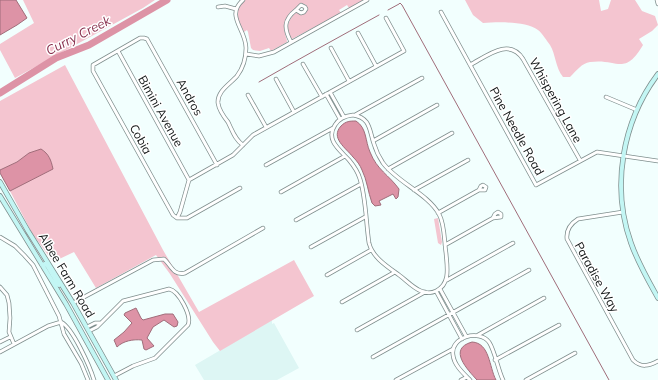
<svg xmlns="http://www.w3.org/2000/svg" width="658" height="380" viewBox="0 0 658 380" font-family="Mulish,sans-serif">
	<style>
		.built { fill: #ddf6f4 }
		.green { fill: #f4c5d0 }
		.water { fill: #dd93a6; stroke: #a06d7a }
		.lines { fill: none; stroke-linecap: round; stroke-linejoin: round }
		.stream { stroke: #a06d7a; stroke-width: 1 }
		.river { stroke: #dd93a6; stroke-width: 7 }
		.street-casing { stroke: #7f8e8d; stroke-width: 4.5 }
		.secondary-casing { stroke: #7f8e8d; stroke-width: 5.5 }
		.street { stroke: #fff; stroke-width: 3 }
		.secondary { stroke: #c3f6f4; stroke-width: 4 }
		.labels { text-anchor: middle; dominant-baseline: central; stroke-width: 3; stroke-linejoin: round; paint-order: stroke }
		.street-label { font-size: 12px; fill: #101515; stroke: #fff }
		.water-label { font-size: 13px; font-style: italic; fill: #88304e; stroke: #fff }
	</style>
	<rect width="100%" height="100%" fill="#f2fffe"/>
	<path class="built" d="M272 320V324L274 323 299 368 277 380H204L195 365Z"/>
	<path class="green" d="M23 0H155L143 8 15 78 0 50V44L34 23Z
		M245 0H364L349 8 347 5 339 10 341 13 292 39C283 32 289 18 296 12 301 12 304 16 307 10L306 5C302 3 300 4 297 7 289 13 282 21 285 33 285 36 287 38 287 42L271 51 269 48 260 51 253 50 251 48 248 32 247 30 244 32C237 19 232 11 245 0Z
		M465 0H599L601 11 608 9 611 0H635L642 11 655 16 658 25 652 31 639 39 643 45C624 77 618 58 590 62 582 63 576 71 570 77H563C555 67 556 55 550 45 547 41 542 33 538 30 526 21 498 22 483 23L473 15Z
		M65 65 163 250 199 312 294 260 314 296 220 351 213 342 170 274 156 255 96 288 74 252 53 262 32 233 10 191 52 169 29 153 17 162 0 170V101Z
		M438 218 442 242 441 245 438 243 434 219Z"/>
	<path class="water" d="M0 0H16L27 18 17 25 0 35Z
		M356 121C367 128 365 141 370 152 377 170 389 175 399 189L398 197 396 199 393 194 379 201 381 205 375 206 372 203C368 192 367 180 362 170 360 165 357 161 353 157 346 148 330 138 341 126 346 121 350 121 356 121Z
		M41 149C49 154 51 160 53 169L10 191 0 173V170L17 162 29 153Z
		M136 308 141 318 143 320 165 314H173L178 322 177 326 174 327 164 320 153 327 147 338 154 346 146 350 144 349 142 340C133 339 123 341 117 347L114 340 124 332 132 323 124 315 125 313Z
		M472 342C490 343 489 367 496 380H477C468 370 447 349 472 342Z"/>
	<g class="lines">
		<path class="stream" d="M388 10 399 4 400 3 402 5 609 380
			M259 82C299 59 339 37 379 15"/>
		<path class="river" d="M0 93 56 58 89 45 167 0"/>
		<g class="street-casing">
			<path id="street" d="M657 0 658 4
				M301 5 305 7 306 9 304 12 301 13 296 10Z
				M218 7 225 6 236 9
				M441 12 536 185 597 152 658 161
				M358 33 376 66
				M291 42C284 29 283 20 296 10
				M331 48 349 81
				M118 51 189 180
				M246 54 259 56 274 52 367 0
				M303 64 322 97
				M470 65C487 56 509 37 523 59L580 160
				M276 79 294 112
				M330 92 344 117
				M326 94 340 119
				M248 95 266 127
				M606 97 637 110
				M353 115C371 118 369 130 374 144 376 151 379 157 383 163 397 182 428 194 439 214 445 225 444 240 446 253 447 266 451 284 436 291 432 293 426 293 421 291 413 288 406 280 399 275 388 267 372 257 369 243 366 223 366 198 360 179 358 172 354 166 349 160 340 150 325 140 335 125 339 118 345 116 353 115Z
				M355 115 422 78
				M373 141 437 105
				M243 145C235 140 232 130 228 122 224 117 219 110 218 103 217 91 230 84 237 76 243 68 246 58 246 48 246 29 225 16 243 0
				M217 165 147 39 144 38H140L93 65V71L173 215 177 218H187L240 188
				M266 165 333 128
				M388 169 452 133
				M483 185 486 187 485 190H479L481 186Z
				M414 190 468 160
				M281 192 345 156
				M498 212 501 214V217L493 218 495 214Z
				M623 212 578 219C570 224 566 230 567 239L633 360C641 368 649 366 658 361
				M438 213 479 190
				M177 218 180 212 189 180 233 155 253 135 404 51 386 18
				M296 220 361 184
				M0 237 15 246 24 255 33 265 59 316 64 334 81 363 88 380
				M445 245 493 218
				M311 247 365 217
				M327 275 371 250
				M447 280 513 243
				M0 287 7 295 9 303 10 318 9 332 14 344
				M440 289 466 336
				M436 291 462 339
				M342 302 395 272
				M73 303 153 260 164 259C171 265 173 276 185 273L263 228
				M61 322C73 328 90 367 94 380
				M87 327 95 323H100
				M357 330 425 292
				M89 331 97 327 123 301 169 289C179 291 192 316 188 325L155 358 133 366 114 376
				M478 335 544 298
				M0 342 10 337
				M0 352 48 326 61 322
				M373 357 529 270
				M495 360 559 325
				M396 380 453 349
				M461 380 467 377
				M470 380C463 373 454 365 453 355 450 337 479 329 489 342 495 351 498 370 503 380
				M526 380 575 353"/>
		</g>
		<g class="secondary-casing">
			<path id="secondary" d="M658 74C622 122 611 187 631 243 638 263 648 280 658 298
				M0 182 28 231 73 303 116 380
				M0 196 66 304 108 380
				M42 265 45 264 47 265 59 285"/>
		</g>
		<use href="#street" class="street"/>
		<use href="#secondary" class="secondary"/>
	</g>
	<g class="labels">
		<g class="street-label">
			<text transform="translate(190 97) rotate(61)">Andros</text>
			<text transform="translate(556 100) rotate(61)">Whispering Lane</text>
			<text transform="translate(161 111) rotate(61)">Bimini Avenue</text>
			<text transform="translate(517 131) rotate(61)">Pine Needle Road</text>
			<text transform="translate(141 139) rotate(61)">Cobia</text>
			<text transform="translate(67 275) rotate(59)">Albee Farm Road</text>
			<text transform="translate(597 277) rotate(61)">Paradise Way</text>
		</g>
		<g class="water-label">
			<text transform="translate(78 35) rotate(-27)">Curry Creek</text>
		</g>
	</g>
</svg>
